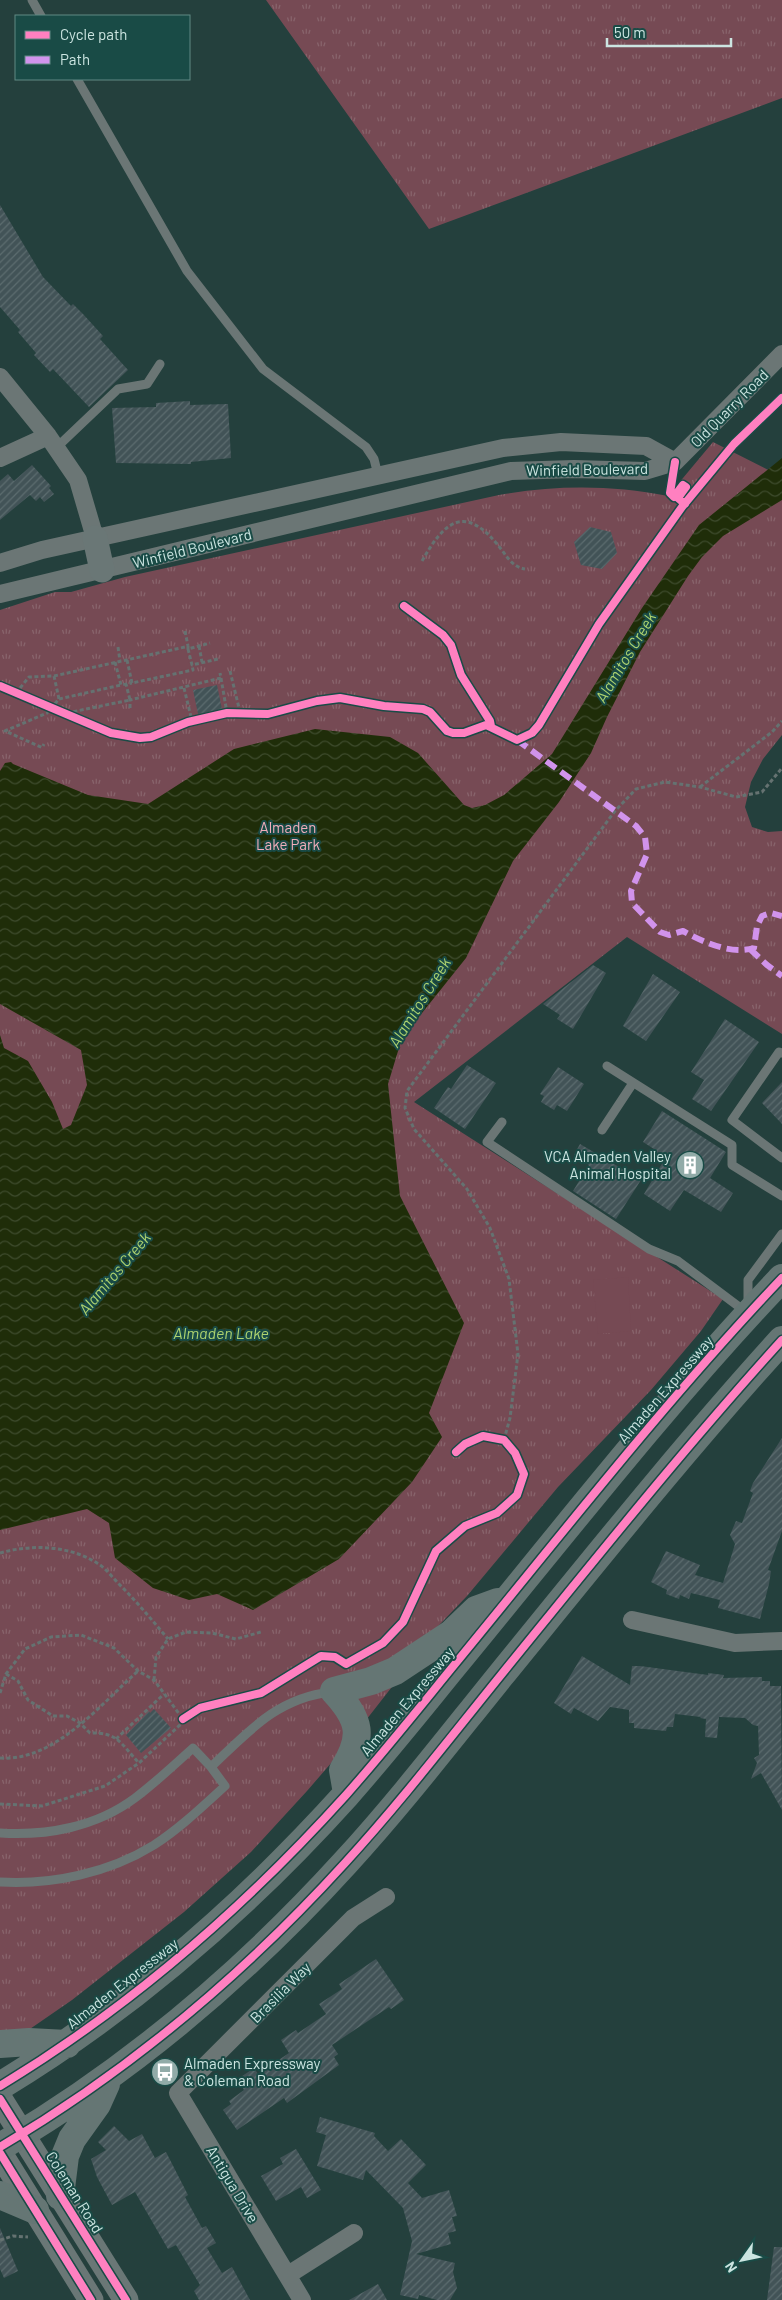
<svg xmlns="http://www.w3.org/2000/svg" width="782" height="2300" viewBox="0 0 782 2300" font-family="Barlow,sans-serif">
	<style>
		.grass { fill: url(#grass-tufts) }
		.pitch { fill: #764a54 }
		.water { fill: url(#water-waves) }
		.building { fill: url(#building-hatch) }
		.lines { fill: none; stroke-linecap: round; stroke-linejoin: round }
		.path { stroke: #657271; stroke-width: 3; stroke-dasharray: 4 2.5; stroke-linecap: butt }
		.lane { stroke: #6b7675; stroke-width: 9 }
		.street { stroke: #6b7675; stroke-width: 18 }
		.secondary { stroke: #6a7776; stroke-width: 25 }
		.primary { stroke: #657674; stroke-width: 28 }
		.quiet { stroke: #d193ec; stroke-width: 6; stroke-dasharray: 12 6; stroke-linecap: butt }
		.cycleway-casing { stroke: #194b46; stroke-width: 11 }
		.cycleway { stroke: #ff80c0; stroke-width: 8 }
		.labels { text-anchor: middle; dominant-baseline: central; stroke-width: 4; stroke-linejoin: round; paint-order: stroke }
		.street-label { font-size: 15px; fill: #cce5e1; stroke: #194b46 }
		.park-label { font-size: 15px; fill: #f2aebb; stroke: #194b46 }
		.poi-label { font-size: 15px; fill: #cce5e1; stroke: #194b46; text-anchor: end }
		.water-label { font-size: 16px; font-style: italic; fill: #aed36f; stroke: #194b46 }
	</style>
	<defs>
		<pattern id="grass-tufts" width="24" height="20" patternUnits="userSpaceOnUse" patternTransform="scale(1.25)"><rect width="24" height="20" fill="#764a54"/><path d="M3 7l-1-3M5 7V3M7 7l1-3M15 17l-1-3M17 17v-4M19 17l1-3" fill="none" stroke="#88646c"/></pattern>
		<pattern id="water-waves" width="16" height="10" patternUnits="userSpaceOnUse" patternTransform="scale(1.25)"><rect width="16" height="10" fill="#1f2d09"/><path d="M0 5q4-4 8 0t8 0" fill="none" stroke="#3e4b2d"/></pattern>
		<pattern id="building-hatch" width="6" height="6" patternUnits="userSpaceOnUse" patternTransform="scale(1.25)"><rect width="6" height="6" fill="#425357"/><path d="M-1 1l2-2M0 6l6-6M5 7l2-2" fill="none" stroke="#5c6c6f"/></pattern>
	</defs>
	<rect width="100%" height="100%" fill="#24403d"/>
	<path class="grass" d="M266 0H782V98L429 229Z
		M713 442 782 477V735L763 759 751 782 745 807 752 827 768 832 782 831V1034L627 937 414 1102 723 1299 701 1331 651 1390 558 1487 467 1596 423 1642 402 1674 345 1747 307 1791 251 1852 184 1912 72 2000 27 2031 0 2035V610L55 592H71L125 577 499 495C557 485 611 485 668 496Z"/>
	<path class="pitch" d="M186 649 190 668 134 681 129 662Z
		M113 665 118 685 61 698 57 678Z
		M628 1277 631 1331 598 1334 593 1280Z"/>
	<path class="water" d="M782 458V500L723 536 702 557 688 576 640 652 607 717 591 753 559 802 513 861 466 958 402 1038 388 1084 400 1196 464 1323 429 1413 442 1437 412 1482 339 1559 253 1610 217 1594 189 1600 153 1588 115 1558 109 1523 87 1509 0 1530V1035L4 1048 28 1061 52 1102 63 1129 71 1125 87 1085 81 1050 0 1004V771L5 763 11 762 13 764 88 795 148 804 234 749 315 729 390 737 418 753 464 805 472 808 485 805 504 795 552 754 642 608 699 525Z"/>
	<path class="building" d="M0 205 43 277 71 306 73 304 83 314 103 336 100 339 128 370 89 407 53 369 50 372 34 355 36 353 18 332 20 330 0 307Z
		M190 401V405L228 404 231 458 191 462V464L116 463 112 408 156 407V403Z
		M32 465 51 486 49 488 54 494 44 502 40 497 36 501 30 495 0 520V481L8 474 14 481Z
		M590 527 611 532 617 553 602 569 581 565 574 542Z
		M217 685 222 709 198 714 193 690Z
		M593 965 606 973 573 1029 557 1019 560 1015 543 1004Z
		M653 974 680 992 646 1041 623 1026Z
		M725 1019 759 1042 711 1111 692 1099 704 1080 691 1072Z
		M467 1065 496 1083 465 1129 434 1108 448 1087 451 1089Z
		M558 1067 584 1084 567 1111 557 1105 554 1110 541 1102 544 1096 540 1094Z
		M782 1082V1124L762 1103Z
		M662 1111 726 1152 710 1178 733 1193 721 1212 684 1190 670 1211 644 1194 663 1162 651 1154 654 1149 643 1142Z
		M580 1144 641 1180 616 1219 573 1191 589 1165 574 1155Z
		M782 1438V1531L768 1570 771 1571 769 1584 760 1619 718 1608 720 1600 691 1593 689 1599 680 1595 679 1599 666 1594 667 1590 651 1582 666 1551 700 1565 695 1575 723 1583 735 1544 730 1535 736 1521 742 1523 753 1493 750 1491 753 1483Z
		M582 1656 630 1685 632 1666H640L708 1675V1673L724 1675 723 1678 762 1677V1681H770V1686H781L782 1810 761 1773 751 1779 757 1763 754 1758 759 1755 758 1726 753 1725 745 1718 719 1717 717 1738 705 1737 706 1719 700 1718 701 1717 675 1714 673 1727H667L666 1731 634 1728V1723H629V1710L610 1707 598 1721 574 1708 571 1714 554 1703Z
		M154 1709 171 1728 141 1753 126 1735 149 1711 150 1713Z
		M376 1959 404 2000 391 2009 389 2007 332 2045 338 2054 334 2057 339 2065 287 2103 284 2098 237 2130 223 2110 231 2104 229 2101 244 2090 238 2079 254 2068 258 2074 289 2053 281 2040 296 2030 298 2033 326 2014 319 2004 342 1989 339 1984Z
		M320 2117 375 2133 374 2136 388 2151 401 2139 426 2165 408 2183 422 2198 449 2190 457 2216 452 2217 456 2231 448 2233 451 2244 416 2254 455 2263 453 2272 457 2288 450 2300H437L419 2295 418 2299 400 2295 412 2241 403 2208 366 2170 363 2180 317 2166 326 2135 316 2132Z
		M114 2126 129 2141 142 2134 155 2158 166 2152 188 2195 185 2197 202 2228 206 2226 216 2243 207 2248 222 2273 232 2267 250 2300H199L194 2291 200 2285 176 2245 168 2249 135 2192 112 2205 97 2177 91 2159 106 2150 98 2142Z
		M296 2149 321 2190 307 2198 301 2187 276 2201 261 2176 283 2164 280 2158Z
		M0 2228 18 2271 4 2278 0 2269Z
		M774 2247H782V2300H767Z
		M378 2284 387 2300H349Z"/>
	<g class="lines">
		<path class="path" d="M422 561C443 524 463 503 497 544 505 553 511 567 525 569
			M404 606 443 635 451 645 461 675 490 721 491 726
			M185 631 188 646
			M199 646 202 662
			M118 647 120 661
			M188 649 192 665 218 659
			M127 660 132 683 193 670 192 665
			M115 662 121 685 132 683
			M230 671 240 712
			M54 676 185 647 188 646V649L210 643
			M221 678 227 713
			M184 688 192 721
			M16 693 29 677 54 676 59 699 47 713 5 731 43 748
			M59 699 121 685
			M130 708V700L221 678 220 673
			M67 713 130 700 126 684
			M43 746 44 744
			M700 787 772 732 782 721
			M504 1440 510 1418 518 1354 509 1279 490 1228 467 1189 414 1129 405 1108 407 1091 615 811 636 789 665 782 700 787 736 797 762 792 782 768
			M0 1553C32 1544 71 1545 100 1565 107 1570 113 1578 119 1584 137 1602 152 1620 168 1639
			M6 1674 18 1681 28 1700 53 1716H67L80 1723 90 1733C118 1732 121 1744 139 1763
			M154 1680 156 1657 168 1639 186 1632 212 1633 236 1639 261 1632
			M0 1693 6 1674 25 1649 51 1637 81 1635 114 1648 138 1671 154 1680 183 1719
			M116 1739 164 1694
			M0 1758C54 1762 101 1704 138 1671
			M0 1804 42 1806 105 1786 139 1763 181 1724 183 1719 200 1708 261 1693 321 1656 335 1657 346 1664 383 1643 403 1622 436 1551 465 1526 497 1513 517 1495 524 1474 515 1453 504 1440 483 1436 465 1444 456 1452
			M157 2072 166 2080
			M0 2240 13 2236 28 2237"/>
		<path class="lane" d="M32 0 41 16
			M77 79 187 271 263 369 366 447 374 459 378 475
			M56 448 118 389 147 384 160 364
			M782 1053 779 1052 732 1120 782 1158
			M607 1066 732 1145V1165L782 1196
			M502 1122 487 1142 649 1249 678 1261 746 1312
			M602 1130 633 1083
			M748 1306V1280L782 1234
			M211 1767C248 1732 277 1698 331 1692
			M0 1833C47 1836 96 1827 135 1798 155 1783 174 1765 193 1748L211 1767 225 1786C202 1807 180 1828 154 1845 109 1873 52 1885 0 1882"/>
		<path class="street" d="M0 377 48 436 78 480 95 538
			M0 458 48 436
			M0 563 42 550 503 448 561 442 646 446 675 462
			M0 594 511 471 574 469 645 471 675 462 782 354
			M632 1620 735 1643 782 1641
			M288 2275 354 2233
			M302 2300 178 2093 353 1918 386 1897"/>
		<path class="secondary" d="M95 538 102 570
			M0 2099 126 2300
			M0 2153 91 2300"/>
		<path class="primary" d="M347 1793 343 1770C364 1737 361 1720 334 1691L371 1681 395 1671 451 1634 476 1610 498 1602
			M0 2044 29 2042 67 2044
			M0 2086C129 2008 245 1907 346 1795 384 1752 419 1708 455 1664 562 1534 666 1400 782 1278
			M0 2147C129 2071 245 1973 345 1863 400 1803 450 1738 501 1675 593 1562 684 1448 782 1340
			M0 2195 35 2210
			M60 2196 65 2156 72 2139 97 2104 106 2084"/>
		<path class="quiet" d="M517 740 636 826 645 837 647 854 631 891 632 903 660 932 669 935 683 931C703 942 731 955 754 948L757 926 762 916 771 913 782 916
			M750 949 767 965 782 976"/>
		<g class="cycleway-casing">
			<path id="cycleway" d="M675 462 670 493 674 497 683 485 686 487 678 498 685 504
				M404 606 443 635 451 645 461 675 490 721 491 726
				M0 686 111 733 140 738 151 737 188 722 227 713 268 714 317 701 340 698 384 706 423 709 430 712 447 731 453 733H464L486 725 517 740 532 733 539 725 599 624 682 507 734 444 782 398
				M183 1719 200 1708 261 1693 321 1656 335 1657 346 1664 383 1643 403 1622 436 1551 465 1526 497 1513 517 1495 524 1474 515 1453 504 1440 483 1436 465 1444 456 1452
				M0 2086C129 2008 245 1907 346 1795 384 1752 419 1708 455 1664 562 1534 666 1400 782 1278
				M0 2099 126 2300
				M0 2147C129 2071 245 1973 345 1863 400 1803 450 1738 501 1675 593 1562 684 1448 782 1340
				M0 2153 91 2300"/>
		</g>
		<use href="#cycleway" class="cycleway"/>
	</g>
	<defs>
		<g id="building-disc" transform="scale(1.4375)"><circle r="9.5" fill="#91aba8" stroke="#194b46"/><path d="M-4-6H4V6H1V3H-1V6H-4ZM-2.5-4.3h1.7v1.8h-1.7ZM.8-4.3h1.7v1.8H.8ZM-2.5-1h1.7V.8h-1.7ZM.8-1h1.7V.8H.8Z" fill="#fff"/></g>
		<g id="bus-disc" transform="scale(1.4375)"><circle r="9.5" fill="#91aba8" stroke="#194b46"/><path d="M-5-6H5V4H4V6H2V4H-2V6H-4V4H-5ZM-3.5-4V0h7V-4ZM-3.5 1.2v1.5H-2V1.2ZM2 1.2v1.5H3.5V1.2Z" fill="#fff"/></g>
	</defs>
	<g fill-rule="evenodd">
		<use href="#building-disc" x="690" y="1165"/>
		<use href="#bus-disc" x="165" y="2072"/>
	</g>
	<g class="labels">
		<g class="street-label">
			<text transform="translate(729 408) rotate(-45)">Old Quarry Road</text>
			<text transform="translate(587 469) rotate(-1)">Winfield Boulevard</text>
			<text transform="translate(192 548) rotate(-14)">Winfield Boulevard</text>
			<text transform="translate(665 1389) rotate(-49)">Almaden Expressway</text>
			<text transform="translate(407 1701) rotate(-50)">Almaden Expressway</text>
			<text transform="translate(122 1983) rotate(-38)">Almaden Expressway</text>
			<text transform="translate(280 1992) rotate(-45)">Brasilia Way</text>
			<text transform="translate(233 2184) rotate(59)">Antigua Drive</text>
			<text transform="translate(75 2192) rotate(58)">Coleman Road</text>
		</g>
		<g class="park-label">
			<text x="288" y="827">Almaden<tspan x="288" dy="17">Lake Park</tspan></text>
		</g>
		<g class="poi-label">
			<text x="671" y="1156">VCA Almaden Valley<tspan x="671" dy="17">Animal Hospital</tspan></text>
			<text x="184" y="2063" text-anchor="start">Almaden Expressway<tspan x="184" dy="17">&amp; Coleman Road</tspan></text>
		</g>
		<g class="water-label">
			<text transform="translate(625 657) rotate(-59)">Alamitos Creek</text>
			<text transform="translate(419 1002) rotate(-58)">Alamitos Creek</text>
			<text transform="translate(114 1273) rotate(-50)">Alamitos Creek</text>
			<text x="221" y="1332">Almaden Lake</text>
		</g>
	</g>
	<rect x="15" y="15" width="175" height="65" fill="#194b46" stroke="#618984"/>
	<rect x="25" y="31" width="25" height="8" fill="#ff80c0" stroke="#618984"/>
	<text x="60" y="40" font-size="15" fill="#cce5e1">Cycle path</text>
	<rect x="25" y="56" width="25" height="8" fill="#d193ec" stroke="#618984"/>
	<text x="60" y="65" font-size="15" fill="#cce5e1">Path</text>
	<g transform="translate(742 2260) rotate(237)" stroke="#194b46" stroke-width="4" paint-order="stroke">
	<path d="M0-4L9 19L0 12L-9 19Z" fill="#cce5e1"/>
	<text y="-8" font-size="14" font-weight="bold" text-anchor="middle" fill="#cce5e1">N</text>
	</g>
	<path d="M607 38v8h124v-8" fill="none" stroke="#cce5e1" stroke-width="2.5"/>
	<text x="614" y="38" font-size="15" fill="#cce5e1" stroke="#194b46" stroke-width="4" paint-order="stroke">50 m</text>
</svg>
